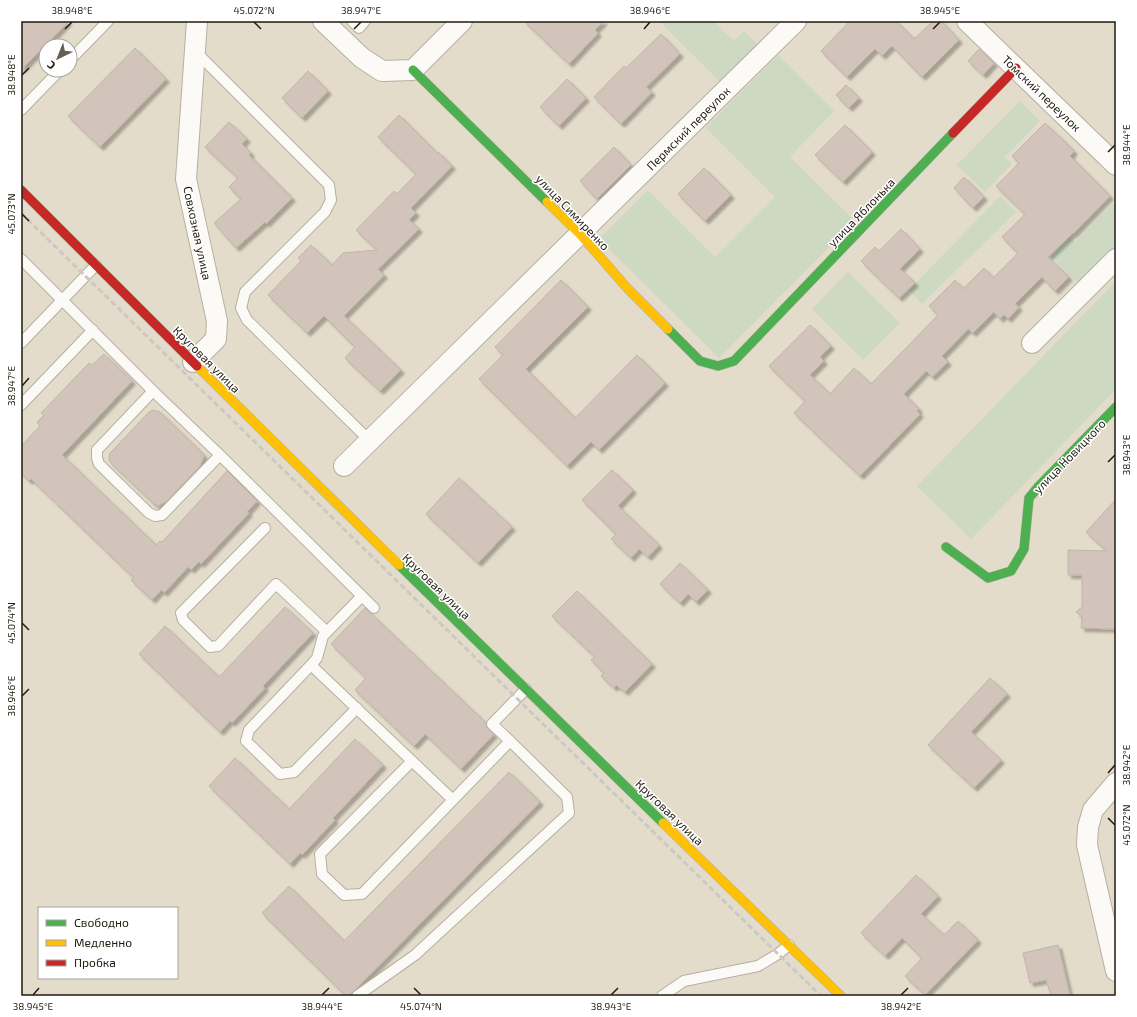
<svg xmlns="http://www.w3.org/2000/svg" width="1137" height="1017" viewBox="0 0 1137 1017" font-family="'Exo 2',sans-serif">
	<style>
		.green { fill: #cdd9c2 }
		.building { fill: #d2c4ba; stroke: #c0b5ab; filter: url(#shadow) }
		.lines { fill: none; stroke-linecap: round; stroke-linejoin: round }
		.lane-casing { stroke: #b6afa2; stroke-width: 12 }
		.street-casing { stroke: #b6afa2; stroke-width: 22 }
		.fast-casing { stroke: #b6afa2; stroke-width: 10 }
		.slow-casing { stroke: #b6afa2; stroke-width: 10 }
		.jam-casing { stroke: #b6afa2; stroke-width: 10 }
		.lane { stroke: #fbfaf7; stroke-width: 10 }
		.street { stroke: #fbfaf7; stroke-width: 20 }
		.fast { stroke: #4caf50; stroke-width: 9 }
		.slow { stroke: #ffc107; stroke-width: 9 }
		.jam { stroke: #c62828; stroke-width: 9 }
		.rail { stroke: #ccc9c4; stroke-width: 3; stroke-dasharray: 6 3; stroke-linecap: butt }
		.ticks { fill: none; stroke: #211b10; stroke-width: 1.5 }
		.labels { text-anchor: middle; dominant-baseline: central; stroke-width: 3; stroke-linejoin: round; paint-order: stroke }
		.street-label { font-size: 12px; fill: #211b10; stroke: #fff }
		.neatline { fill: none; stroke: #211b10; stroke-width: 1.5 }
		.ticks-label { font-size: 10px; text-anchor: middle; fill: #211b10 }
	</style>
	<defs>
		<filter id="shadow"><feDropShadow dx="3.5" dy="3.5" stdDeviation="1" flood-color="#0004"/></filter>
	</defs>
	<rect width="100%" height="100%" fill="#e4dcca"/>
	<path class="green" d="M659 21H713L734 41 744 31 760 47 723 85Z
		M778 55 834 111 790 157 855 221 719 358 599 239 648 190 715 257 775 197 706 128Z
		M1020 101 1040 121 1005 157 1012 164 985 192 957 165Z
		M1000 196 1016 212 922 304 909 290Z
		M1116 201V248L1080 285 1051 256 1057 249 1027 219 1039 207 1075 242Z
		M848 272 900 323 863 360 812 309Z
		M1116 281V389L971 539 917 486Z"/>
	<path class="building" d="M21 21H69L21 70Z
		M524 21H604L595 30 598 33 569 64Z
		M850 21H896L914 39 933 21H941L959 40 922 77 892 46 882 56 875 49 847 77 821 51Z
		M661 34 680 54 646 87 652 92 621 124 594 97 624 66 626 68Z
		M135 48 166 79 100 147 68 116Z
		M979 49 994 63 983 75 968 61Z
		M308 71 328 91 302 118 282 98Z
		M567 79 586 98 559 126 540 107Z
		M846 85 859 98 849 108 836 95Z
		M399 115 437 153 438 152 452 166 411 208 416 213 409 220 419 229 378 269 384 275 344 316 401 370 380 391 345 358 355 347 324 316 307 333 268 295 301 261 298 258 311 245 332 265 343 253 377 250 356 230 394 191 397 194 416 174 378 137Z
		M229 122 247 139 242 144 251 153 249 155 292 198 266 224 265 222 236 248 214 223 241 199 229 187 238 178 205 147Z
		M1045 123 1074 151 1070 156 1110 196 1073 234V233L1048 257 1069 277 1055 291 1042 277 1015 304 1019 307 1008 319 1004 315 1000 319 994 312 973 333 968 329 942 356 948 362 932 377 926 371 904 394 919 409 917 411 920 414 860 476 794 413 805 401 769 366 810 325 831 346 820 357 824 361 810 375 830 394 854 368 871 384 938 315 929 306 955 280 963 289 984 268 993 278 1018 253 1002 237 1025 214 996 186 1019 163 1012 156Z
		M845 125 872 152 843 182 815 155Z
		M614 147 631 165 597 199 580 181Z
		M704 168 731 195 705 221 678 194Z
		M964 177 984 197 973 208 954 188Z
		M901 229 920 249 900 269 915 283 899 298 861 261 875 247 879 251Z
		M561 280 588 307 526 369 575 418 637 355 665 383 599 450 591 442 567 466 479 379 503 355 495 347Z
		M104 354 132 381 62 455 156 545 160 541 162 542 227 471 257 501 247 512 249 513 201 564 199 562 191 570 188 567 164 593 161 590 152 600 131 580 134 578 31 479 29 481 21 473V446L40 426 37 422 44 415 41 413 89 363 92 365Z
		M153 410 160 412 202 453 204 456 200 466 167 501 158 506 153 503 110 462 109 459 110 453 149 412Z
		M612 470 633 490 618 506 659 545 648 557 639 549 631 558 611 539 616 534 582 500Z
		M459 478 512 527 478 563 426 514Z
		M1116 499V629L1081 628 1082 617 1076 612 1082 607V575H1068V550L1107 551 1086 532Z
		M680 563 708 590 696 602 688 594 680 603 660 584Z
		M577 591 652 664 625 692 616 685 614 688 601 676 604 673 591 660 595 657 552 616Z
		M285 607 313 633 263 686 265 688 232 723 230 721 220 732 139 654 165 626 219 677Z
		M365 608 486 723 487 728 494 734 461 769 425 734 414 746 355 690 366 678 331 644Z
		M990 678 1007 694 971 732 1001 760 974 788 928 745Z
		M355 739 383 765 333 818 335 820 302 855 300 853 290 864 209 786 235 758 289 809Z
		M509 772 540 802 349 996H346L262 913 289 886 344 941Z
		M916 875 938 896 921 914 944 935 958 921 978 940 925 995 905 976 922 958 902 938 885 956 861 933Z
		M1058 945 1070 996H1051L1046 980 1030 983 1023 953Z"/>
	<g class="lines">
		<g class="lane-casing">
			<path id="lane" d="M352 21 359 28 365 21
				M196 52 329 185 331 200 325 212 245 292 241 308 247 320 369 440
				M70 60 108 21
				M21 110 60 70
				M21 259 153 391 220 455 162 515 155 516 149 513 99 464 97 458V450L153 391
				M21 343 96 265
				M21 405 93 330
				M220 455 374 608
				M265 528 181 613 183 620 210 647 218 646 276 584 327 632
				M362 596 323 636 317 658 311 665 453 800
				M311 665 249 730 246 741 280 774 294 772 357 708
				M510 741 492 724 526 689
				M357 996 415 955 569 813 567 797 510 741 362 894 344 895 322 874 320 854 412 761
				M662 996 684 981 758 966 778 954 789 945"/>
		</g>
		<g class="street-casing">
			<path id="street" d="M323 21 362 58 382 71 413 70 462 21
				M967 21 1116 165
				M1032 343 1116 259
				M193 362 216 339 217 321 186 179 197 21
				M344 466 796 21
				M1116 783 1093 810 1088 827 1087 845 1116 971"/>
		</g>
		<g class="fast-casing">
			<path id="fast" d="M413 70 547 202
				M668 329 700 361 718 366 734 361 953 133
				M946 547 988 578 1011 571 1024 549 1029 498 1039 486 1116 407
				M399 565 663 823"/>
		</g>
		<g class="slow-casing">
			<path id="slow" d="M547 202 580 234 628 289 668 329
				M197 366 399 565
				M663 823 841 996"/>
		</g>
		<g class="jam-casing">
			<path id="jam" d="M953 133 1016 68
				M21 190 197 366"/>
		</g>
		<use href="#lane" class="lane"/>
		<use href="#street" class="street"/>
		<use href="#fast" class="fast"/>
		<use href="#slow" class="slow"/>
		<use href="#jam" class="jam"/>
		<path class="rail" d="M21 213 821 996"/>
	</g>
	<path class="ticks" d="M254 22 261 29M65 29 72 22M354 29 361 22M644 29 650 22M933 29 940 22M22 75 29 68M1108 152 1115 145M22 214 29 221M22 386 29 378M1108 462 1115 455M22 623 29 630M22 696 29 689M1108 773 1115 765M1108 818 1115 825M414 988 421 995M33 995 39 988M322 995 329 988M611 995 618 988M901 995 908 988"/>
	<g class="labels">
		<g class="street-label">
			<text transform="translate(1042 93) rotate(44)">Томский переулок</text>
			<text transform="translate(688 128) rotate(-45)">Пермский переулок</text>
			<text transform="translate(573 212) rotate(46)">улица Симиренко</text>
			<text transform="translate(861 212) rotate(-46)">улица Яблонька</text>
			<text transform="translate(198 233) rotate(78)">Совхозная улица</text>
			<text transform="translate(207 359) rotate(45)">Круговая улица</text>
			<text transform="translate(1069 456) rotate(-46)">улица Новицкого</text>
			<text transform="translate(437 586) rotate(44)">Круговая улица</text>
			<text transform="translate(670 812) rotate(44)">Круговая улица</text>
		</g>
	</g>
	<rect width="1137" height="1017" fill="none" stroke="#ffffff" stroke-width="44"/>
	<rect x="38" y="907" width="140" height="72" fill="#ffffff" stroke="#a6a49f"/>
	<rect x="46" y="920" width="20" height="6" fill="#4caf50" stroke="#a6a49f"/>
	<text x="74" y="927" font-size="12" fill="#211b10">Свободно</text>
	<rect x="46" y="940" width="20" height="6" fill="#ffc107" stroke="#a6a49f"/>
	<text x="74" y="947" font-size="12" fill="#211b10">Медленно</text>
	<rect x="46" y="960" width="20" height="6" fill="#c62828" stroke="#a6a49f"/>
	<text x="74" y="967" font-size="12" fill="#211b10">Пробка</text>
	<g transform="translate(58 58) rotate(223)"><circle r="19" fill="#ffffff" stroke="#a6a49f"/>
	<path d="M0-3L7 15L0 10L-7 15Z" fill="#655f51"/>
	<text y="-6" font-size="11" font-weight="bold" text-anchor="middle" fill="#211b10">С</text>
	</g>
	<rect x="22" y="22" width="1093" height="973" class="neatline"/>
	<g class="ticks-label">
		<text x="72" y="14">38.948°E</text>
		<text x="254" y="14">45.072°N</text>
		<text x="361" y="14">38.947°E</text>
		<text x="650" y="14">38.946°E</text>
		<text x="940" y="14">38.945°E</text>
		<text transform="translate(11 75) rotate(-90)" y="4">38.948°E</text>
		<text transform="translate(1126 145) rotate(-90)" y="4">38.944°E</text>
		<text transform="translate(11 214) rotate(-90)" y="4">45.073°N</text>
		<text transform="translate(11 386) rotate(-90)" y="4">38.947°E</text>
		<text transform="translate(1126 455) rotate(-90)" y="4">38.943°E</text>
		<text transform="translate(11 623) rotate(-90)" y="4">45.074°N</text>
		<text transform="translate(11 696) rotate(-90)" y="4">38.946°E</text>
		<text transform="translate(1126 765) rotate(-90)" y="4">38.942°E</text>
		<text transform="translate(1126 825) rotate(-90)" y="4">45.072°N</text>
		<text x="33" y="1010">38.945°E</text>
		<text x="322" y="1010">38.944°E</text>
		<text x="421" y="1010">45.074°N</text>
		<text x="611" y="1010">38.943°E</text>
		<text x="901" y="1010">38.942°E</text>
	</g>
</svg>
